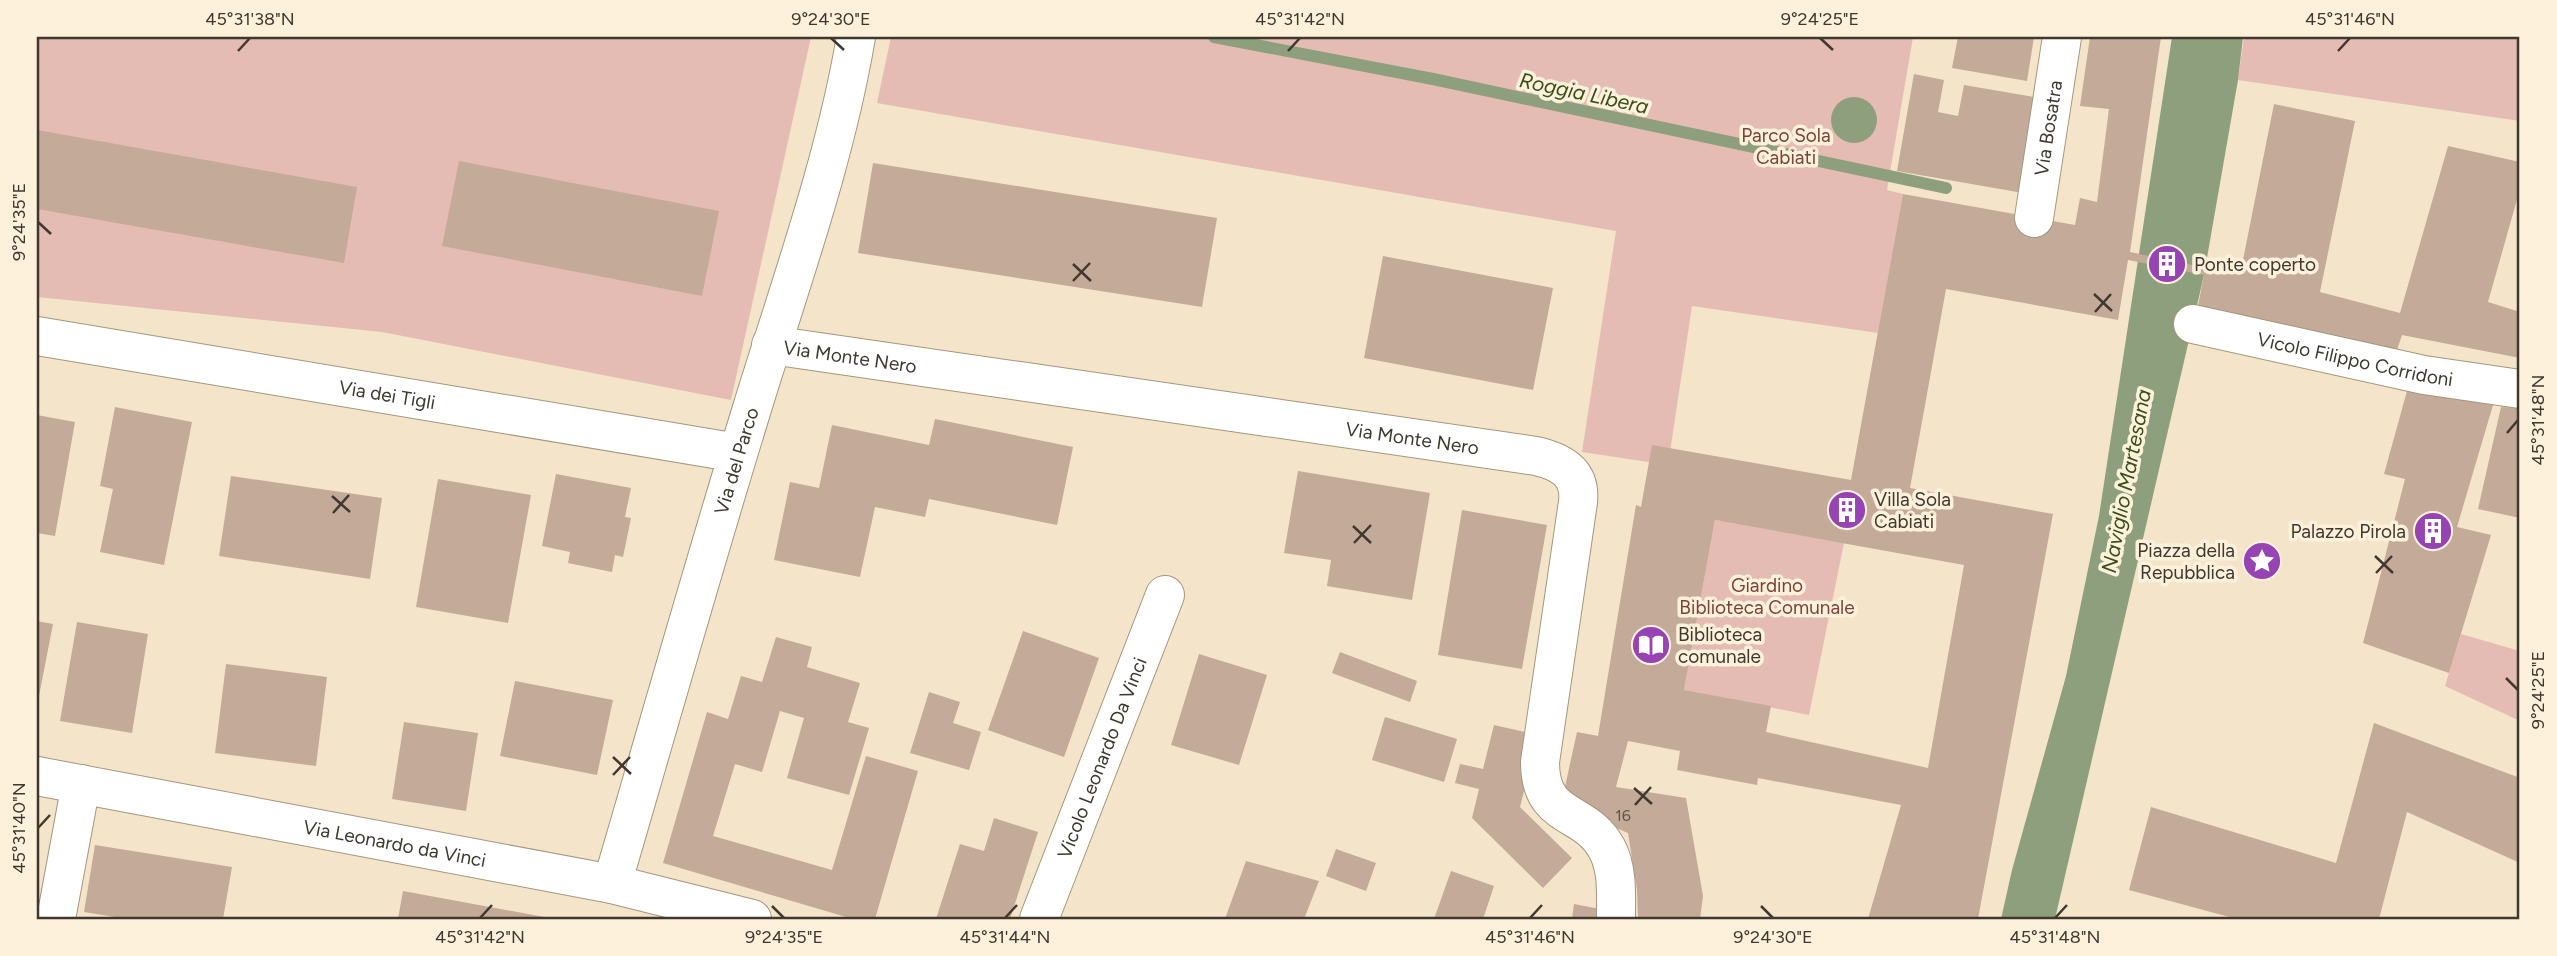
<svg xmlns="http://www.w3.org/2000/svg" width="2557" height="956" viewBox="0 0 2557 956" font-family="Figtree,sans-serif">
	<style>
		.green { fill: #e5bcb4 }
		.water { fill: #8d9f7c }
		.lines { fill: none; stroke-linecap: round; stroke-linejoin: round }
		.stream { stroke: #8d9f7c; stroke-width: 12 }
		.building { fill: #c4aa99; fill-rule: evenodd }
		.minor-casing { stroke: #a5967e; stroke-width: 40 }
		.minor { stroke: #fff; stroke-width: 38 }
		.ticks { fill: none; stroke: #3f382e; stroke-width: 2.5 }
		.labels { text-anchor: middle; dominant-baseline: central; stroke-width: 7; stroke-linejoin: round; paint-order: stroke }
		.number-label { font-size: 16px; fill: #605449 }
		.street-label { font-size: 19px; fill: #3f382e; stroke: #fef1dc }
		.park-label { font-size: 19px; fill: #7c4137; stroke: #fef1dc }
		.poi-label { font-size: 19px; fill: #3f382e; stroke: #fef1dc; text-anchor: start }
		.water-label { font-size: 21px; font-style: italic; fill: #374f19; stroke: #fef1dc }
		.neatline { fill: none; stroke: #3f382e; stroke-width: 2.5 }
		.ticks-label { font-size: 18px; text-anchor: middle; fill: #3f382e }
	</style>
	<rect width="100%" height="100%" fill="#f4e4ca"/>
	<path class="green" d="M37 37H811L731 400 382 332 37 297Z
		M891 37H1913L1887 190 1903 194 1878 333 1692 306 1668 465 1582 452 1616 231 877 103Z
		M2244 37H2520V121L2238 80Z
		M1715 520 1844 543 1809 715 1684 690Z
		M2461 634 2520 651V721L2445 686Z"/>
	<path class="water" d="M2172 37H2243L2238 80 2204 275 2055 919H2001L2012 870 2066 676 2099 516Z
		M1831 120a23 23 0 1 1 46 0a23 23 0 1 1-46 0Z"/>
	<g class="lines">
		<path class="stream" d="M1214 37 1433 79 1946 188"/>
	</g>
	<path class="building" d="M1958 37H2034L2027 81 1952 68Z
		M2090 37H2161L2130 252 2240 275 2274 104 2355 121 2320 292 2400 313 2448 146 2520 162V189L2488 302 2520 312V358L2402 335 2394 359 2196 316 2204 275 2128 260 2118 320 1946 289 1910 488 2053 514 1978 919H1868L1901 805 1758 778 1757 785 1677 770 1680 751 1628 741 1616 787 1686 798 1703 896 1700 919H1638L1637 890 1628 833 1561 805 1577 732 1598 736 1636 505 1641 507 1652 445 1851 480 1903 194 2075 225 2080 198 2097 202 2109 109 2080 106ZM1715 520 1964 565 1928 768 1766 732 1771 706 1684 690Z
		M1914 74 1944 80 1938 112 1958 116 1964 85 2040 98 2023 193 1897 171Z
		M37 130 357 187 344 263 37 209Z
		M459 161 719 211 702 296 442 246Z
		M873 163 1217 218 1202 307 858 253Z
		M1383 256 1553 288 1533 390 1364 358Z
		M2407 391 2493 405 2457 527 2491 535 2449 673 2363 643 2405 479 2384 474Z
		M115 407 192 422 164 565 100 552 113 489 100 486Z
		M2501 407 2520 408V518L2478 509Z
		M37 415 75 422 55 536 37 533Z
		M935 419 1073 447 1057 525 929 499 925 517 875 507 860 577 774 560 790 482 819 488 832 425 929 445Z
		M1298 471 1430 493 1412 600 1327 586 1331 560 1284 553Z
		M556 474 631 488 625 517 631 518 623 557 615 555 612 572 568 563 570 552 542 546Z
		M231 476 382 498 370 579 219 556Z
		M438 479 531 495 508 623 416 607Z
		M1462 510 1547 525 1522 669 1438 655Z
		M37 621 53 624 38 701H37Z
		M77 622 148 634 132 733 60 721Z
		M1023 631 1099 658 1064 757 988 730Z
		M776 637 812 647 807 667 860 683 848 722 869 728 849 795 787 778 804 718 780 711 762 772 735 764 713 836 832 870 866 756 918 771 875 919H853L663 863 707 712 728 719 741 676 762 682Z
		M1340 652 1417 681 1410 702 1332 673Z
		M1199 654 1267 675 1239 765 1171 745Z
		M226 664 327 677 316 766 215 753Z
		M515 681 613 700 597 775 500 756Z
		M929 692 960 702 953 723 981 732 969 770 910 753Z
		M1385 717 1457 739 1444 782 1372 760Z
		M404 722 478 733 466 811 392 799Z
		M2374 723 2520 778V863L2407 812 2379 919H2237L2129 890 2151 807 2336 863Z
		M1494 725 1538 735 1520 807 1572 858 1543 888 1472 818 1479 789 1455 783 1460 764 1483 769Z
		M994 818 1038 832 1010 919H936L960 844 984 851Z
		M95 845 232 867 223 919H127L84 912Z
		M1336 849 1376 863 1366 891 1326 876Z
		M1246 861 1319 881 1304 919H1225Z
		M1451 871 1494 886 1483 919H1434Z
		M403 891 550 918V919H398Z
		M1574 904 1610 911V919H1572Z"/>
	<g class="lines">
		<g class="minor-casing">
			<g id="minor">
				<path id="s1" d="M2034 218 2062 37"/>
				<path id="s2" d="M2193 324 2424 375 2520 389"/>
				<path id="s3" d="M37 336 738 453"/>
				<path id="s4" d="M771 345 1536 456C1562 462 1581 473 1578 502L1540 762C1540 822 1586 808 1607 849 1618 869 1616 896 1616 919"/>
				<path id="s5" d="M37 776 612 884 752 919"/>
				<path id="s6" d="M612 884C658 727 702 571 750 415 788 290 834 166 856 37"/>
				<path d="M56 919 81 784"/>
				<path id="s7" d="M1039 919 1165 595"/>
			</g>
		</g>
		<use href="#minor" class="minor"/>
	</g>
	<path class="ticks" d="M831 38 844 50M1820 38 1833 50M238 51 250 38M1288 51 1300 38M2338 51 2350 38M38 222 51 234M1073 264 1091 281M1073 281 1090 263M2094 294 2112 311M2095 312 2111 294M2507 433 2518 420M332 496 350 512M333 513 349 495M1353 526 1371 543M1354 543 1371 525M2375 556 2393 573M2376 573 2392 556M2506 678 2518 690M613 757 631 774M613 775 630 757M1634 788 1652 804M1635 805 1651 787M38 828 50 815M772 906 784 918M1761 906 1773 918M480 918 492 905M1005 918 1017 905M1530 918 1542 905M2055 918 2067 905"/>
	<defs>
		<g id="building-disc" transform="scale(2.0125)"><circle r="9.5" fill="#9644b3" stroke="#fef1dc"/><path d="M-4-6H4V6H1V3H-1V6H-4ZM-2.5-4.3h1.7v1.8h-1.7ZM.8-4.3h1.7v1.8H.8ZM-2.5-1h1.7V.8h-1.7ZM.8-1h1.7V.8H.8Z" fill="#fff"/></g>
		<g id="sight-disc" transform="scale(2.0125)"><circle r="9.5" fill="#9644b3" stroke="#fef1dc"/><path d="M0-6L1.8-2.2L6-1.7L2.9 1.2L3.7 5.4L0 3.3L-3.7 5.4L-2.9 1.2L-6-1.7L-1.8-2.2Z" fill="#fff"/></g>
		<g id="library-disc" transform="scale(2.0125)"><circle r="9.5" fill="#9644b3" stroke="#fef1dc"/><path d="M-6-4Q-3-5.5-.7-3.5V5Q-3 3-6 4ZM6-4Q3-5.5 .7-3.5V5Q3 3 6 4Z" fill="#fff"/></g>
	</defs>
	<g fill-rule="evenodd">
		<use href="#building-disc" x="2167" y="264"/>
		<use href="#building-disc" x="1847" y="510"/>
		<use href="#building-disc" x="2433" y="531"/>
		<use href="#sight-disc" x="2262" y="561"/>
		<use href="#library-disc" x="1651" y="645"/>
	</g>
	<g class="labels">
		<g class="number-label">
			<text x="1623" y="815">16</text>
		</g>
		<g class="street-label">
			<text stroke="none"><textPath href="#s1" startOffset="91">Via Bosatra</textPath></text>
			<text stroke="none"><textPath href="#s4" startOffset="80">Via Monte Nero</textPath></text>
			<text stroke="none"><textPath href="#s2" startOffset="166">Vicolo Filippo Corridoni</textPath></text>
			<text stroke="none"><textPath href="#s3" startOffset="355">Via dei Tigli</textPath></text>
			<text stroke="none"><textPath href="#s4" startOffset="648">Via Monte Nero</textPath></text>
			<text stroke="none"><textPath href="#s6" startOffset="441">Via del Parco</textPath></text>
			<text stroke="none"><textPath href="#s7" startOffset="173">Vicolo Leonardo Da Vinci</textPath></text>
			<text stroke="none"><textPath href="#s5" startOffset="364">Via Leonardo da Vinci</textPath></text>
		</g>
		<g class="park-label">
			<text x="1786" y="135">Parco Sola<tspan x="1786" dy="22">Cabiati</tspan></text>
			<text x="1767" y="585">Giardino<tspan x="1767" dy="22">Biblioteca Comunale</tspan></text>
		</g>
		<g class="poi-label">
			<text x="2194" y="264">Ponte coperto</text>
			<text x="1874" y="499">Villa Sola<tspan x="1874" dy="22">Cabiati</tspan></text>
			<text x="2406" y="531" text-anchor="end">Palazzo Pirola</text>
			<text x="2235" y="550" text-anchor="end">Piazza della<tspan x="2235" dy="22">Repubblica</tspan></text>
			<text x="1678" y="634">Biblioteca<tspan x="1678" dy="22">comunale</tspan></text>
		</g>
		<g class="water-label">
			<text transform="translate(1584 93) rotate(12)">Roggia Libera</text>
			<text transform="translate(2126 481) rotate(-79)">Naviglio Martesana</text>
		</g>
	</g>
	<rect width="2557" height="956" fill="none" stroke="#fef1dc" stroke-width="77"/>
	<rect x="38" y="38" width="2480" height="880" class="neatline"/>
	<g class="ticks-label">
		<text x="250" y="25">45°31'38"N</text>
		<text x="831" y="25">9°24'30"E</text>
		<text x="1300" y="25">45°31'42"N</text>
		<text x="1820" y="25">9°24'25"E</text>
		<text x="2350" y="25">45°31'46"N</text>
		<text transform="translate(19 222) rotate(-90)" y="6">9°24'35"E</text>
		<text transform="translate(2538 420) rotate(-90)" y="6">45°31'48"N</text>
		<text transform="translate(2538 690) rotate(-90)" y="6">9°24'25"E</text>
		<text transform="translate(19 828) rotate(-90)" y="6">45°31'40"N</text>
		<text x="480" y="943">45°31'42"N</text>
		<text x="784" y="943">9°24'35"E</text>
		<text x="1005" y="943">45°31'44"N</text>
		<text x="1530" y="943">45°31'46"N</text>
		<text x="1773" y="943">9°24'30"E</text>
		<text x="2055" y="943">45°31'48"N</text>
	</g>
</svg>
